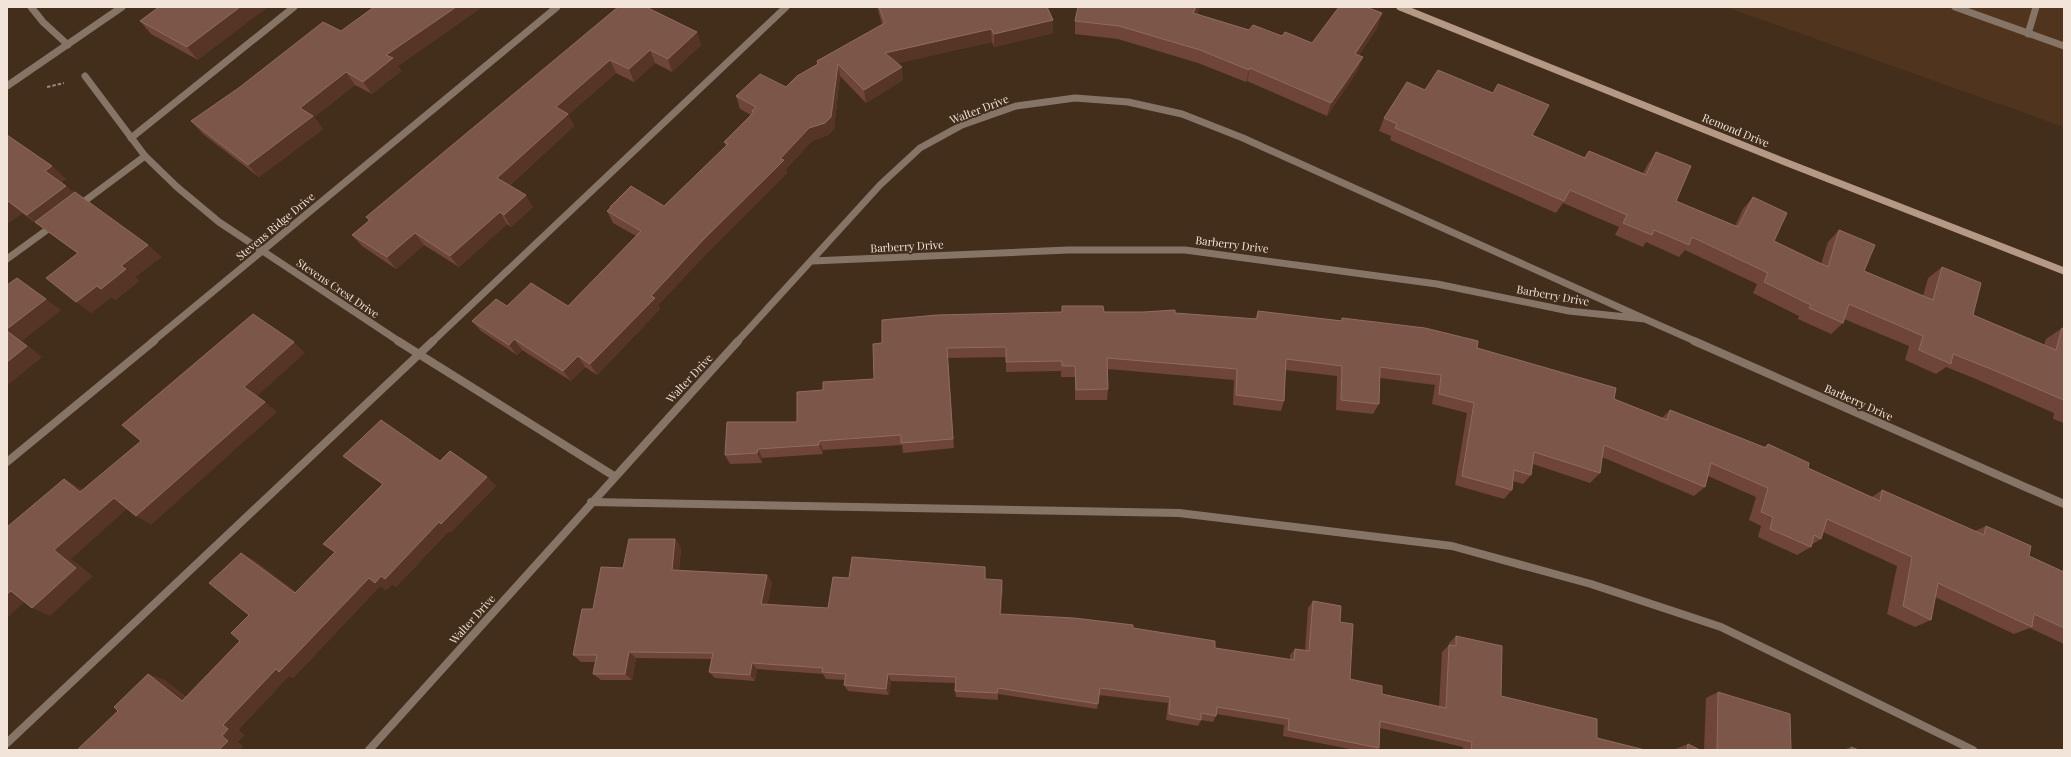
<svg xmlns="http://www.w3.org/2000/svg" width="2071" height="757" viewBox="0 0 2071 757" font-family="'Playfair Display',serif">
	<style>
		.built { fill: #50341e }
		.lines { fill: none; stroke-linecap: round; stroke-linejoin: round }
		.path { stroke: #998879; stroke-width: 2; stroke-dasharray: 3.5 2; stroke-linecap: butt }
		.lane-far1 { stroke: #867567; stroke-width: 7 }
		.lane { stroke: #867567; stroke-width: 8 }
		.street-far1 { stroke: #867567; stroke-width: 7 }
		.street { stroke: #867567; stroke-width: 8 }
		.secondary { stroke: #b59984; stroke-width: 7 }
		.wall { fill: #6e4538 }
		.shaded-wall { fill: #573526 }
		.building { fill: #7c5649; stroke: #8f6c60 }
		.labels { text-anchor: middle; dominant-baseline: central; stroke-width: 4; stroke-linejoin: round; paint-order: stroke }
		.street-label { font-size: 11px; fill: #f2e4d9; stroke: #432e1c }
	</style>
	<rect width="100%" height="100%" fill="#432e1c"/>
	<path class="built" d="M1726 7H2064V127Z"/>
	<g class="lines">
		<path class="path" d="M47 87 64 83"/>
		<path class="lane-far1" d="M1955 7 2064 46
			M2028 34 2036 7
			M131 138 294 7
			M78 206 145 156
			M7 259 55 224
			M432 342 786 7"/>
		<path class="lane" d="M591 502 1179 513 1452 546 1591 584 1721 627 1973 750
			M7 743 433 341"/>
		<path class="street-far1" d="M31 7 43 22 68 45
			M85 76 145 156 177 187 219 222 400 342
			M7 86 122 7
			M812 261 1068 250H1185L1437 284 1569 311 1645 319 1697 342
			M152 342 557 7
			M737 342 880 185 920 148 962 125 1016 106 1075 98 1128 102 1182 114 1243 138 1645 319"/>
		<path class="street" d="M398 341 614 476
			M1694 341 2064 504
			M7 462 154 341
			M369 750 738 341"/>
		<path class="secondary" d="M1400 7 1785 162 2064 271"/>
	</g>
	<path class="wall" d="M159 7 198 60 151 34 140 21Z
		M374 7H482L398 66 401 71 372 94 355 85 314 117 323 129 259 177 203 134 191 121 341 31Z
		M618 7 697 32 701 45 672 72 655 63 634 82 616 73 568 115 574 126 510 185 533 207 511 227 507 224 459 267 424 245 396 269 362 246 352 235 369 221 366 217Z
		M877 7H1047L1053 20V33L994 47 992 42 897 63 903 80 866 103 840 76 834 129 828 135 812 141 786 169 787 173 706 254 658 305 660 309 597 375 585 367 571 381 522 350 517 355 481 331 472 321 507 306H568L636 236 613 223 607 211 610 208V207L664 206 726 146 724 142 751 115 740 109 736 96 786 87 818 64 817 61 882 24Z
		M1078 7H1200L1197 14 1249 30 1312 43 1378 27 1359 55 1358 70 1327 116 1247 81 1246 82 1198 63 1118 39 1075 34V21Z
		M1384 118 1532 135 1584 158 1589 151 1643 173 1648 164 1656 152 1676 201 1735 226 1743 209 1753 197 1774 241 1821 264 1828 242 1839 230 1864 271 1923 296 1928 278 1942 267 1973 315 2044 345 2046 339 2062 328 2064 329V423L2053 419 2054 413 1976 379 1946 367 1936 374 1905 360 1909 346 1844 319 1843 323 1831 334 1798 319 1799 316 1753 293 1757 284 1685 250 1679 257 1646 242 1643 247 1615 235 1619 227 1563 203 1556 213 1390 140 1391 136 1379 131Z
		M7 135 66 179 61 182 74 193 148 245 161 257 135 277 139 281 115 300 111 297 91 313 78 254 22 213 7 224Z
		M1258 311 1341 321 1342 318 1477 348 1614 399 1662 418 1670 410 1764 447 1768 444 1808 468 1872 497 1882 490 1975 531 1986 526 2029 556 2064 572V644L2030 628 2014 634 1935 597 1931 620 1915 627 1887 614 1897 566 1823 532 1821 539 1811 545V547L1797 555 1758 537 1761 526 1749 520 1756 497 1708 476 1705 487 1694 496 1602 457 1600 473 1590 483 1533 464 1531 475 1523 484 1513 481 1512 490 1504 499 1455 485 1467 413 1432 404 1435 385 1380 378 1379 404 1373 414 1336 410 1337 376 1285 370 1284 401 1281 411 1233 405 1234 380 1108 369V389L1107 400H1075V377H1061V371L1006 372V357L948 358 954 448 903 453 902 445 823 450V454L762 458V463L730 464 725 455 797 422 823 390 874 379 882 343 1104 312 1175 313 1255 319Z
		M343 456 440 461 496 486 451 532 449 531 396 587 392 584 386 590 380 586 293 678 289 676 238 730 244 735 237 742 243 746 118 711 148 674 164 680 186 697 240 641 249 615 255 561 296 592 335 552 382 484 354 465Z
		M675 539 681 548 679 570 767 575 772 583 767 605 828 608 849 578 985 567 986 579 1003 587 1001 614 1133 628 1215 648 1290 660V655L1295 649 1305 650 1308 608 1313 601 1340 622 1350 679 1382 694 1439 707 1442 652 1449 645V643L1456 636 1501 696 1597 738 1645 750H1463V747L1380 728 1379 748 1377 750H1355L1283 736 1284 725 1216 714V716L1213 722 1201 720 1198 726 1166 720 1168 703 1099 695 1097 709 998 694V700L956 697 955 691V683L891 681 889 695 848 691 844 685 845 680 826 679 823 674 757 669 755 681 715 678 709 672 711 659 636 658 632 680H601L593 674 595 662H581L573 655 593 609 623 568Z
		M1718 692 1791 750H1704L1706 698Z
		M1688 744 1700 750H1675V749Z
		M1851 747 1859 750H1843Z"/>
	<path class="shaded-wall" d="M240 7H268L198 60 187 47Z
		M456 7H482L398 66 401 71 372 94 363 82 386 55Z
		M1196 7H1200L1191 26 1193 13Z
		M1382 13 1378 27 1351 66 1355 54Z
		M1053 20V33L994 47V34Z
		M991 29 992 42 887 66 885 53Z
		M697 32 701 45 672 72 668 59Z
		M650 50 655 63 634 82 629 69Z
		M1363 57 1358 70 1327 116 1331 103Z
		M610 60 616 73 568 115 574 126 504 190 497 178 556 107Z
		M838 64 840 76 834 129 828 135 812 141 786 169 787 173 706 254 658 305 660 309 597 375 590 364 651 296 780 159Z
		M902 67 903 80 866 103 864 90Z
		M1250 68 1247 81 1246 82 1249 70Z
		M346 72 355 85 314 117 323 129 259 177 248 165 300 108Z
		M52 166 66 179 59 183 45 171Z
		M66 186 80 198 35 222 41 227 27 215Z
		M526 195 533 207 511 227 504 215Z
		M7 201H8L22 213 7 224Z
		M500 212 507 224 459 267 450 256Z
		M415 233 424 245 396 269 387 257Z
		M148 245 161 257 135 277 139 281 115 300 101 289 121 266Z
		M17 278 61 310 22 341 42 357 7 386V329Z
		M97 286 111 297 91 313 76 302Z
		M514 339 522 350 517 355 509 345Z
		M294 342 305 353 256 397 244 387Z
		M947 348 948 358 954 448 953 439Z
		M578 356 585 367 571 381 563 371Z
		M265 402 277 412 151 525 136 516Z
		M819 441 823 450V454L819 445Z
		M758 449 762 458V463L757 453Z
		M487 477 496 486 451 532 441 524Z
		M64 479 80 488 96 501 80 492Z
		M114 498 129 507 71 559 93 576 50 616 32 608 54 550Z
		M439 522 449 531 396 587 392 584 386 590 380 586 293 678 289 676 238 730 244 735 237 742 243 746 240 750H219L222 736 223 725 276 669 369 578 381 576Z
		M675 539 681 548 678 578 672 570Z
		M241 553 255 561 308 601 295 593Z
		M985 567 986 575V587L985 579Z
		M767 575 772 583 766 612 761 604Z
		M1002 580 1003 587 1000 621V614Z
		M11 591 29 598 7 618V594Z
		M629 652 636 658 632 680 625 674Z
		M752 663 757 669 755 681 750 675Z
		M148 674 164 680 198 707 182 701Z
		M888 674 891 681 889 695 886 689Z"/>
	<path class="building" d="M159 7H240L187 47 140 21Z
		M374 7H456L386 55 393 58 363 82 346 72 300 108 313 116 248 165 191 121 240 87 323 22 341 31Z
		M618 7H646L697 32 668 59 650 50 629 69 610 60 556 107 568 114 497 178 526 195 504 215 500 212 450 256 415 233 387 257 352 235 370 220 366 217Z
		M879 7H1047L1053 20 994 34 991 29 885 53 902 67 864 90 838 64 831 117 825 123 809 128 780 159 784 160 701 242 651 296 655 298 590 364 578 356 563 371 514 339 509 345 472 321 496 299 507 306 531 283 568 306 641 231 607 211 611 207H610L631 186 664 206 728 144 724 142 754 112 752 111 756 107 736 96 760 74 786 87 797 76 818 64 817 61 885 23Z
		M1078 7H1196L1193 13 1249 30 1253 25 1282 36 1285 32 1312 43 1339 7H1366L1382 13 1355 54 1363 57 1331 103 1250 68 1249 70 1200 50 1119 26 1075 21Z
		M1438 70 1493 93 1498 84 1549 105 1532 135 1585 158 1589 151 1646 175 1656 152 1691 166 1676 201 1738 227 1753 197 1787 213 1774 241 1828 267 1839 230 1875 245 1864 271 1933 300 1942 267 1981 283 1973 315 2056 350 2062 328 2064 329V400L1991 369 1953 354 1951 364 1919 350 1923 336 1849 304 1843 323 1809 308 1811 305 1764 282 1768 273 1692 237 1689 245 1654 230 1652 235 1623 223 1627 215 1570 190 1564 201 1395 128 1397 124 1384 118 1407 82 1425 90Z
		M7 135 52 166 45 171 66 186 27 215 8 201H7Z
		M75 192 148 245 121 266 126 269 101 289 97 286 76 302 46 278 78 253 35 222Z
		M17 278 46 299 7 329V285Z
		M1062 306H1103L1104 312H1143L1175 310V313L1257 319 1258 311 1342 321V318L1425 328 1478 341 1477 348 1616 388 1614 399 1667 420 1670 410 1766 448 1768 444 1809 463 1808 468 1880 501 1882 490 1984 535 1986 526 2031 546 2029 556 2064 572V628L2034 614 2032 627 1938 583 1931 620 1903 606 1912 557 1827 519 1821 539 1814 535 1811 547 1770 529 1773 517 1761 512 1768 488 1711 463 1705 487 1604 445 1600 473 1534 452 1531 475 1514 470 1512 490 1462 476 1474 403 1439 394 1441 375 1380 367 1379 404 1341 400 1342 366 1286 359 1284 401 1236 395 1237 369 1107 358 1108 389 1076 390 1075 366H1062V361L1006 362V347L947 348 953 439 901 443V435L819 441V445L758 449 757 453 725 455 727 422H797V392L823 390V382L874 379 873 344 882 343V320L937 315 1062 312Z
		M253 314 294 342 244 387 265 402 136 516 114 498 54 550 76 568 32 608 11 591 7 594V527L64 479 80 492 141 441 122 425Z
		M7 331 27 346 7 362Z
		M381 420 440 461 450 451 487 477 441 524 439 522 385 579 381 576 375 583 369 578 279 672 276 669 223 725 228 729 222 736 228 741 219 750H77L118 711 114 707 148 674 182 701 240 641 231 633 249 615 209 583 241 553 295 593 335 552 323 544 383 484 343 456Z
		M629 539H675L672 570 767 575 761 604 828 608 833 577 849 578 852 557 985 567V579L1002 580 1000 614 1074 618 1133 625V628L1215 641V648L1294 660 1295 649 1309 651 1313 601 1341 606 1340 622 1353 624 1350 679 1382 686V694L1446 708 1449 645 1456 646V636L1502 646 1501 696 1597 719V738L1645 750H1471L1472 742 1380 721 1379 748 1288 730 1289 719 1217 707 1216 716 1201 713V720L1169 714 1170 697 1100 688 1098 704 998 688 997 693 955 691 956 677 888 674 886 689 844 685 846 674 822 672 823 668 752 663 750 675 709 672 713 653 629 652 625 674H593L597 655H573L582 609H593L601 567 623 568Z
		M1718 692 1790 714 1791 750H1717Z
		M1688 744 1700 750H1687Z
		M1851 747 1859 750H1851Z"/>
	<g class="labels">
		<g class="street-label">
			<text transform="translate(979 109) rotate(-21)">Walter Drive</text>
			<text transform="translate(1736 130) rotate(22)">Remond Drive</text>
			<text transform="translate(275 226) rotate(-40)">Stevens Ridge Drive</text>
			<text transform="translate(1232 244) rotate(7)">Barberry Drive</text>
			<text transform="translate(907 246) rotate(-3)">Barberry Drive</text>
			<text transform="translate(338 288) rotate(34)">Stevens Crest Drive</text>
			<text transform="translate(1553 295) rotate(10)">Barberry Drive</text>
			<text transform="translate(689 378) rotate(-47)">Walter Drive</text>
			<text transform="translate(1859 402) rotate(24)">Barberry Drive</text>
			<text transform="translate(472 619) rotate(-48)">Walter Drive</text>
		</g>
	</g>
	<rect width="2071" height="757" fill="none" stroke="#f2e4d9" stroke-width="16"/>
</svg>
